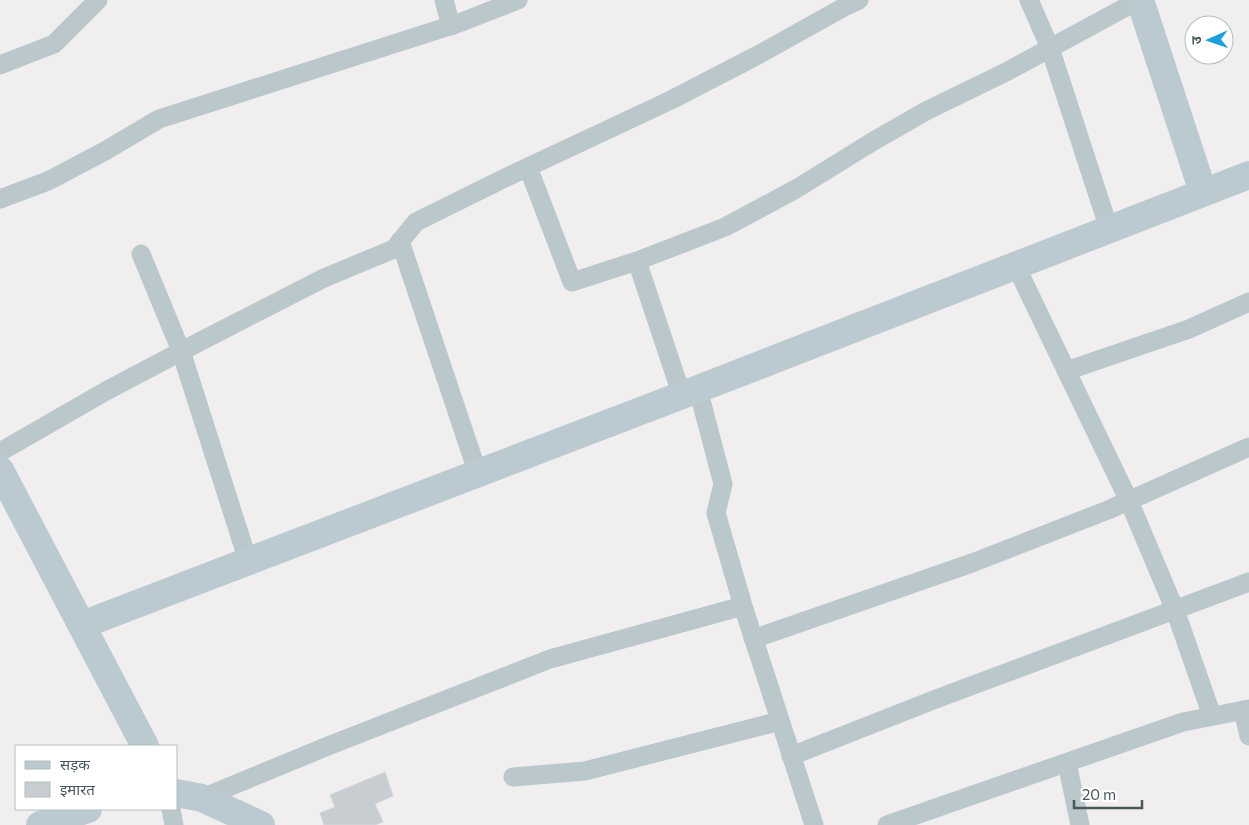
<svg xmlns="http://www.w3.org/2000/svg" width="1249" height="825" viewBox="0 0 1249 825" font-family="Commissioner,'Noto Sans Devanagari',sans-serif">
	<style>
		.building { fill: #c8cdd1; stroke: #d3d7da }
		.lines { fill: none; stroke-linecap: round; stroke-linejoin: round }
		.street { stroke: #bac7cb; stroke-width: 19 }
		.secondary { stroke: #bacad0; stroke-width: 28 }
	</style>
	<rect width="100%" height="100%" fill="#f1eeef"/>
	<path class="building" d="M385 772 393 796 375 804 383 822 375 825H324L320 813 335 807 330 795Z"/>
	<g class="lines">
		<path class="street" d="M444 0 451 26
			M1029 0 1050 48 1109 229
			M0 65 54 44 98 0
			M528 167 572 282 637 261 725 227 796 189 872 142 926 111 1006 72 1139 0
			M0 199 48 181 105 151 159 119 459 23 518 0
			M400 241 478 474
			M141 254 181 351 248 561
			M637 261 682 396
			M1016 266 1129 501 1175 610 1212 716
			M1066 371 1189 329 1249 302
			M698 389 723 484 716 513 743 606 814 825
			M0 452 106 391 201 341 324 278 394 249 416 222 509 176 671 100 758 55 846 6 859 0
			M753 639 972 563 1108 510 1249 447
			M1243 710 1249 736
			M791 756 936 699 1249 582
			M1067 763 1080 825
			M513 777 585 771 780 721
			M202 798 328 746 550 659 743 606
			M171 809 174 825
			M887 825 1183 722 1249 709"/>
		<path class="secondary" d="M1140 0 1203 192
			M0 470 145 746
			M82 625 698 389 1249 175
			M176 793 202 798 261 825
			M40 825 88 809"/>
	</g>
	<rect x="15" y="745" width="162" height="65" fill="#ffffff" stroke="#b5bcbe"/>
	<rect x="25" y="761" width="25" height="8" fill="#bacad0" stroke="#b5bcbe"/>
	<text x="60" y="770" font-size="15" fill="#47575c">सड़क</text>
	<rect x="25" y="782" width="25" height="15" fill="#c8cdd1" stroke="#b5bcbe"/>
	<text x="60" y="795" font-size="15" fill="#47575c">इमारत</text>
	<g transform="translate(1209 40) rotate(268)"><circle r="24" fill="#ffffff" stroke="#b5bcbe"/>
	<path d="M0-4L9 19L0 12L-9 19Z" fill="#1ca0dd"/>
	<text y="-8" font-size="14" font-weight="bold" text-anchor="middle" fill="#47575c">उ</text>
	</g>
	<path d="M1074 800v8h68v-8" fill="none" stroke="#47575c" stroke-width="2.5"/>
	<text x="1082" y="800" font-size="15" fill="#47575c" stroke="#ffffff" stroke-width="4" paint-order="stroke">20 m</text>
</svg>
